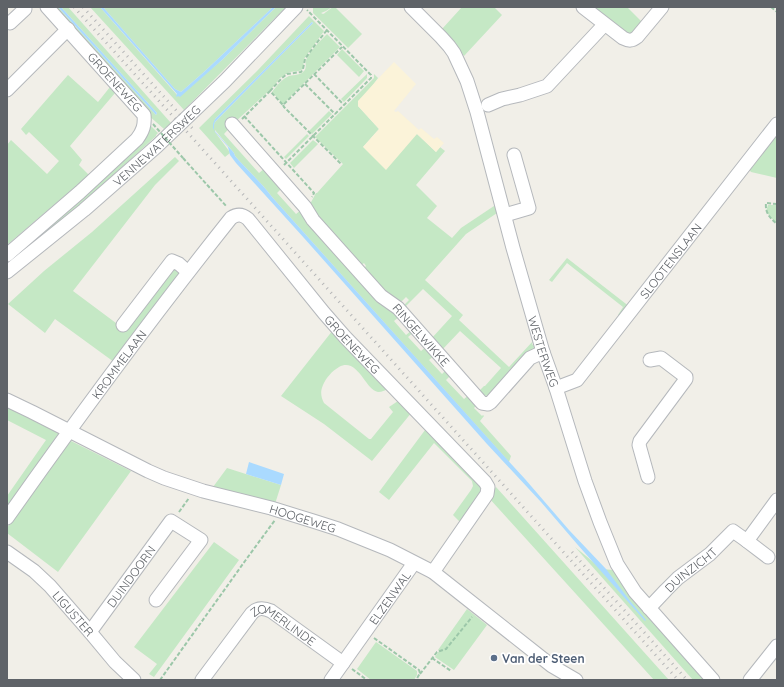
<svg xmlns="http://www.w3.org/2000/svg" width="784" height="687" viewBox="0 0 784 687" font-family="Quicksand,sans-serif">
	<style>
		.green { fill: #c5e8c5; fill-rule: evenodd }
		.sand { fill: #fbf3d9 }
		.water { fill: #aadaff }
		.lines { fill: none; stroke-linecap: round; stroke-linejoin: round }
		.minor-casing { stroke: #b5b8bc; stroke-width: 15 }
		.path { stroke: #9cc7a9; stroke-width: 2; stroke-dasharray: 4 2; stroke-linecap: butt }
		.minor { stroke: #fff; stroke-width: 13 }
		.rail { stroke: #b6b7b8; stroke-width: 3; stroke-dasharray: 1 5; stroke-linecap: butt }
		.path-bridge { stroke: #9cc7a9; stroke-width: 2; stroke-dasharray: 4 2; stroke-linecap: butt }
		.service-dot { fill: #5c6f8a; stroke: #fff; stroke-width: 1.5 }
		.labels { text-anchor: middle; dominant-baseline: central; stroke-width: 3.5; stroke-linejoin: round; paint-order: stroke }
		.street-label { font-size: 12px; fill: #5f6368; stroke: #fff }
		.service-label { font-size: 12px; font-weight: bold; fill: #4e5e75; stroke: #fff; text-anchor: start }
	</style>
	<rect width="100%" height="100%" fill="#f1efe8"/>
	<path class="green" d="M53 7H58L156 115 157 113 61 7H68L171 123 164 129 148 115Z
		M90 7H100L178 96 222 60 276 7H286L184 110Z
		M103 7H273L205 71 181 92 175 89Z
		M313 7H332L326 11 321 13 323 14C327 12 331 7 335 7L362 34 348 48 313 13Z
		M462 7H494L502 15 464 56 453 40 442 29Z
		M592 7H627L643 23 634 33 629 34Z
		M309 16 324 31 304 59 303 69 299 71 290 72 286 74 280 78 273 87 235 122 224 134 259 173 265 168 283 187 277 193 296 214 302 209 400 316 394 321 406 335 412 330 414 332 408 337 421 351 427 346 435 355 429 360 442 374 447 369 452 374 446 380 464 399 470 394 478 404 474 408 482 416 483 415 484 416 480 421 511 456 509 462 272 197C261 182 247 170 235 156L234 153 215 130V132L229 151 230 153 225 157 199 128 257 71ZM312 22 313 23 215 122 214 125 215 119Z
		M327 34 340 47 283 104 272 92C276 87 281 80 287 77 292 74 299 76 303 72 308 68 304 63 307 58 312 49 320 41 327 34Z
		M342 49 364 71 359 77 337 55Z
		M367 74V78L344 102 341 99Z
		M374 74 378 78 358 106 379 129 363 147 417 134 436 152 440 147 445 151 416 185 437 206 427 218 452 238 461 228 497 204V213L466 234 425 280 463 315 459 320 509 367 533 341 532 344 535 347 534 349 493 394C486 397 484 396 478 392L484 386H485L501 368 460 331 441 351 431 339 452 316 423 289 406 306 407 307 405 310 403 306 409 300 406 297 401 302 384 294 363 269 366 266 364 263 360 266 309 206 316 193H317L343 164 315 137 374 78Z
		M68 75 98 102 110 87 115 93 70 146 82 160 79 165 89 175 7 245V145L11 140 47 174 59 161 29 132 26 135 21 129Z
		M329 111 332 114 312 134 309 131Z
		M150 125 158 133 156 135V136L106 182 7 266V259Z
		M777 129V178L751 172 747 167Z
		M307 134 309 136 286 159 284 157Z
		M313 140 318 144 294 168 290 163Z
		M175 157 179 161 155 185 73 291 124 329 132 323 172 272 170 270 176 268 182 273 114 362 55 319 45 333 8 304 44 271 92 232Z
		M768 205H777V223L771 218 766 211Z
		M567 258 630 307 619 315H618L623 307 567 263 552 282 549 280Z
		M333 330 390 388C386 390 382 392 378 392 365 390 358 357 339 367 332 371 326 378 323 385 320 392 321 397 324 403L369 439H371L393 412 389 407 401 399 412 412 372 461 324 424 281 396Z
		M7 405 58 431V438L7 512V496L46 440 7 420Z
		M428 426 480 480 484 495 462 524 453 515 471 490 473 486 472 481 434 443 389 500 379 492Z
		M69 440 131 471 58 572 7 533V528Z
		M227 468 281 485 275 504 213 487Z
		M496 487 669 680H654L489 498Z
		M214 542 239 560 154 677 149 674 157 664 134 647Z
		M575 547 602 569 613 570 706 680H693Z
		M467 609 487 625 454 670 435 657 439 651 438 650Z
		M376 642 417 671V675L414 680H371L357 669Z"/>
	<path class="sand" d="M394 62 416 84 394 111 396 112 398 111 419 130 421 128 434 139 437 137 444 143 436 152 417 134 386 170 363 147 379 129 358 106V101C370 88 381 75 394 62Z"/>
	<path class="water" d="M58 7H61L157 113 156 115Z
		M100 7H103L175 89 181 92 205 71 273 7H276L222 60 180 97 178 96 177 97 176 96 177 94Z
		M312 22 313 23 215 122 214 125V130L234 153 235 156C247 170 261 182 272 197L504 456 525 479 569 530 606 569 630 601 646 620 645 621 577 544 541 502 487 444 304 238 236 163 230 155 228 147 215 132 213 128V124L215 119Z
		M249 462 284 474 281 485 246 474Z"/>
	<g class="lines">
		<g class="minor-casing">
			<g id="minor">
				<path id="s1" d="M411 7 441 37 449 46 454 53 467 81 477 112 513 248 543 352 556 388 585 481 600 522 617 564 635 592 713 680"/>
				<path d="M583 7 623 38C629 41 632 41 637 37L662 7"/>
				<path d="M10 23 25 9"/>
				<path d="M7 90 68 29"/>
				<path d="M488 105 502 99 520 95 547 86 604 25"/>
				<path id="s2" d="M232 124 305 207 313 220 381 296 398 308 482 403 488 404 491 402 530 358 543 352"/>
				<path d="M505 215 529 208 514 155"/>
				<path d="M7 255 80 192 137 139C143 131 145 125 144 115L47 7"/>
				<path id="s3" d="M7 272 84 210 157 146 225 81 296 7"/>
				<path d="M123 325 172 261 179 264 188 272"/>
				<path id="s4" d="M556 388 577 380 777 124"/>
				<path id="s5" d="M7 400 32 412 148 471 164 478 203 491 271 508 313 521 338 529 390 550 433 572 552 666 576 680"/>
				<path d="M648 477 639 445 640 441 686 379V377L661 358 650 360"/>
				<path id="s6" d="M7 518C79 416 153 316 231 218 237 214 242 214 248 219L324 313 345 337 485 482 488 487 487 494 433 572"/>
				<path d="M747 541 768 557"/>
				<path id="s7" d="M7 552 34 571 50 586 90 632 115 662 134 680"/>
				<path id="s8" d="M649 608 666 590 678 578 710 554 733 531 747 541 777 500"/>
				<path id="s9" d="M90 632 171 521 201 540 156 600"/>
				<path id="s10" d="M202 680 252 613C258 607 264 608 271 611L343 663"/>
				<path id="s11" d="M331 680 414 563"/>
				<path d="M750 680 777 646"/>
			</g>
		</g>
		<path class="path" d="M771 7 777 12
			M314 74 344 105
			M305 84 335 114
			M270 91 282 78 287 74 301 72 303 69 305 59 315 45 327 30
			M283 105 284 107 341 164
			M244 116 314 193 312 197
			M242 119 270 91 283 105 342 47
			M183 158 227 207
			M284 165 371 78V75L307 10
			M777 204 766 203C765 213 770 218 777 224
			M179 512 189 498
			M374 638 419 670 420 673 416 680
			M432 658 451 671
			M352 669 367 680
			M420 674 437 652 446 649 472 617
			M160 680 245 561 275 520"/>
		<use href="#minor" class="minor"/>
		<path class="rail" d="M74 7 197 143 678 680
			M83 7 193 129
			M572 552 687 680"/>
		<path class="path-bridge" d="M153 124 183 158"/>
	</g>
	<circle class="service-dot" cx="494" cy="658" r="4"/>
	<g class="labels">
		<g class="street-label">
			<text transform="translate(115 82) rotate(48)">GROENEWEG</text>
			<text stroke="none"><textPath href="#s3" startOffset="196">VENNEWATERSWEG</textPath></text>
			<text stroke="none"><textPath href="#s4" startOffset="174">SLOOTENSLAAN</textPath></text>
			<text stroke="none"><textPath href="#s2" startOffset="284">RINGELWIKKE</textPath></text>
			<text stroke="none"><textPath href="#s6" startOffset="556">GROENEWEG</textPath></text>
			<text stroke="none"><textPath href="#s1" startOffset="375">WESTERWEG</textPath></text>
			<text stroke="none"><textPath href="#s6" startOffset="190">KROMMELAAN</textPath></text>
			<text stroke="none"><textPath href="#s5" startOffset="320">HOOGEWEG</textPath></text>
			<text stroke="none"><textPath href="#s8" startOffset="57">DUINZICHT</textPath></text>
			<text stroke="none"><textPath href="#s9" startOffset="69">DUINDOORN</textPath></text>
			<text stroke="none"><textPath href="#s11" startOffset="101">ELZENWAL</textPath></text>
			<text stroke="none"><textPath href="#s7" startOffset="91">LIGUSTER</textPath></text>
			<text stroke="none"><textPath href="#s10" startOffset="120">ZOMERLINDE</textPath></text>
		</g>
		<g class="service-label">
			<text x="502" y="658">Van der Steen</text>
		</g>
	</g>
	<rect width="784" height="687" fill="none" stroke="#5f6368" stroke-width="16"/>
</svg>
